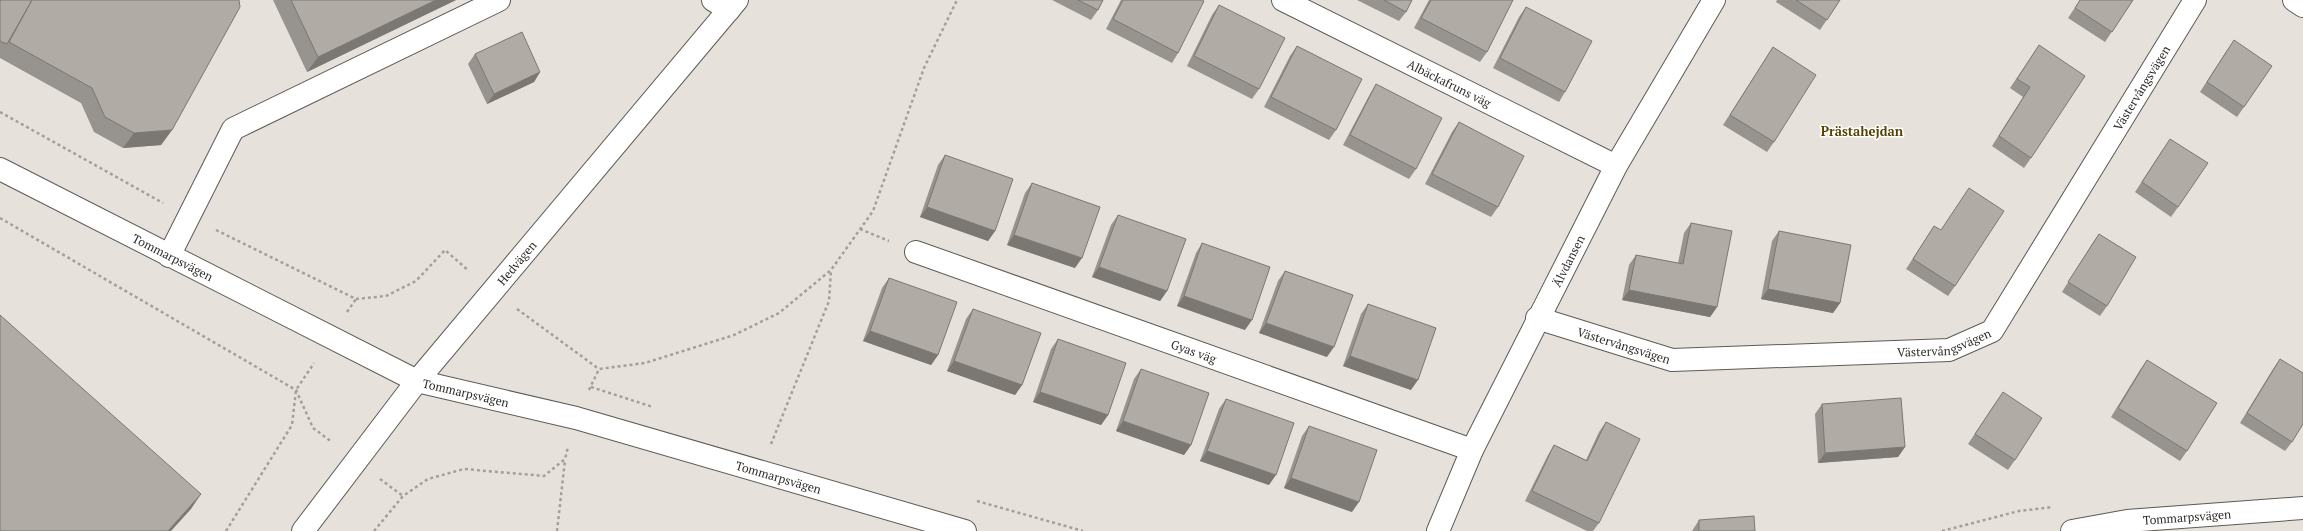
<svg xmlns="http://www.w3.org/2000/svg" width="2303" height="531" viewBox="0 0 2303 531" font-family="'PT Serif',serif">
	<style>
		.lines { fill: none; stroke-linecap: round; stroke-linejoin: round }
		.minor-casing { stroke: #5e5a55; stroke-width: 24 }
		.tertiary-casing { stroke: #5e5a55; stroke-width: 24 }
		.secondary-casing { stroke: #5e5a55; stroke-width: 24 }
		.path { stroke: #a39f9a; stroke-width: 2.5; stroke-dasharray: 3 3; stroke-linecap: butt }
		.minor { stroke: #fff; stroke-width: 22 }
		.tertiary { stroke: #fff; stroke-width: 22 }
		.secondary { stroke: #fff; stroke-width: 22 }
		.wall { fill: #97938e }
		.shaded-wall { fill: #7b7874 }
		.building { fill: #b0aba5; stroke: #7b7874 }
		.labels { text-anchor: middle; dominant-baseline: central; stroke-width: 3; stroke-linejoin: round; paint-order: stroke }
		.street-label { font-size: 12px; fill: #2e2c29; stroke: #fff }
		.neighbourhood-label { font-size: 13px; font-weight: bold; fill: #554200; stroke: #fff }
	</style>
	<rect width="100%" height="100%" fill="#e7e1db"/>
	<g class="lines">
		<g class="minor-casing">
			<g id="minor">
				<path d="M713 0 729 10"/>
				<path id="s1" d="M1283 0 1616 166"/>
				<path d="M2294 0 2303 6"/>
				<path id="s2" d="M916 252 1472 450"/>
				<path d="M169 256 233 129 499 0"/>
				<path id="s3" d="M1537 318 1672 360 1949 350 1992 331 2195 0"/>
				<path id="s4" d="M1438 531 1472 450 1616 166 1714 0"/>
			</g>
		</g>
		<g class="tertiary-casing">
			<g id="tertiary">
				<path id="s5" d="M0 169 417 381 576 418 965 531"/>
				<path id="s6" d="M2072 531 2127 521 2303 508"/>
			</g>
		</g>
		<g class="secondary-casing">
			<g id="secondary">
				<path id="s7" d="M303 531 417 381 737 0"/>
			</g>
		</g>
		<path class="path" d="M0 112 163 203
			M0 218 296 390 313 428 332 442
			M860 229 889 241
			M216 230 356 299 386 296 416 281 445 250 469 271
			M517 309 599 369
			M347 312 356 299
			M591 387 653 407
			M589 390 599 369 645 363 734 335 779 313 831 270 873 211 924 68 957 0
			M771 444 829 301 831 270
			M380 479 403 496
			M977 501 1083 531
			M226 531 292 425 296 390 314 363
			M374 531 403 496 428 479 464 469 544 476 565 459 568 447
			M557 531 565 460
			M1942 531 2019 511 2053 507"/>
		<use href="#minor" class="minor"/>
		<use href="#tertiary" class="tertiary"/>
		<use href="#secondary" class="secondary"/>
	</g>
	<path class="wall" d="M0 0 172 130 161 145 123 148 94 132 81 103 0 58Z
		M273 0H456L307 72Z
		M1052 0H1103L1098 10 1091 20Z
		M1121 0H1202L1178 53 1172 63 1106 29Z
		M1357 0H1412L1406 12 1399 21Z
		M1429 0H1513L1487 52 1480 62 1414 28Z
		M1777 0H1840L1820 30 1776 2Z
		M2080 0H2133L2105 42 2068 18Z
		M1219 5 1259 89 1252 99 1187 66 1212 15Z
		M1526 7 1565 92 1559 102 1493 68 1519 17Z
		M2039 45 2031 158 2024 168 1992 146 2023 97 2010 88Z
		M1297 46 1336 130 1329 140 1264 107 1290 56Z
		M1773 47 1774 142 1767 152 1723 125Z
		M2227 50 2244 107 2237 117 2200 92Z
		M475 54 540 72 534 82 487 104 468 64Z
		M1376 84 1416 169 1409 179 1343 145 1370 94Z
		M1459 122 1498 207 1491 217 1425 184 1452 132Z
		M2163 149 2178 207 2171 217 2135 192Z
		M945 155 995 231 988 241 920 217 938 165Z
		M1032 183 1075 268 1007 245 1025 193Z
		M1118 215 1167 291 1160 301 1092 277 1111 225Z
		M1691 223 1717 307 1710 317 1622 300 1629 265 1636 255 1678 263 1684 233Z
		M1934 226 1955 286 1948 296 1906 269Z
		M1779 231 1840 303 1833 313 1761 299 1772 241Z
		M2099 234 2107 306 2100 316 2062 292 2092 244Z
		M1202 243 1245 330 1177 306 1196 253Z
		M1285 271 1327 357 1259 333 1278 281Z
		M889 278 938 355 931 365 863 341 882 288Z
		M1368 304 1411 390 1343 366 1361 314Z
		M973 309 1022 385 1015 395 947 371 966 319Z
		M1058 339 1108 415 1101 425 1033 402 1051 349Z
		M2280 359 2292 442 2285 451 2240 423 2273 369Z
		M2147 360 2187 451 2180 461 2111 417 2140 370Z
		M1141 369 1191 445 1184 455 1116 431 1134 379Z
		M1226 399 1269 485 1200 461 1219 409Z
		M1996 402 2015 460 2008 470 1968 444Z
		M1822 404 1905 447 1898 457 1818 463 1815 414Z
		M1606 422 1599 523 1593 531H1587L1525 501 1548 455 1554 445 1586 460 1599 432Z
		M1309 426 1352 512 1284 488 1302 436Z
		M1699 520 1755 531H1692Z"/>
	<path class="shaded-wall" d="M436 0H456L307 72 318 57Z
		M540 72 534 82 487 104 494 94Z
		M172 130 161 145 123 148 134 133Z
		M927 207 995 231 988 241 920 217Z
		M1014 235 1082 258 1075 268 1007 245Z
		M1099 267 1167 291 1160 301 1092 277Z
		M1768 289 1840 303 1833 313 1761 299Z
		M1629 290 1717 307 1710 317 1622 300Z
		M1184 296 1252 320 1245 330 1177 306Z
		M1266 323 1334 347 1327 357 1259 333Z
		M870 331 938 355 931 365 863 341Z
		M1350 356 1418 380 1411 390 1343 366Z
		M954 361 1022 385 1015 395 947 371Z
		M1040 392 1108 415 1101 425 1033 402Z
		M1123 421 1191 445 1184 455 1116 431Z
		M1905 447 1898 457 1818 463 1825 453Z
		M1207 451 1276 475 1269 485 1200 461Z
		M1291 478 1359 502 1352 512 1284 488Z
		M201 494 191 509 171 531H168Z"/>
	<path class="building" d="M0 0H32L7 44 0 41Z
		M32 0H239L240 7 172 130 134 133 105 117 92 88 9 42Z
		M291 0H436L318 57Z
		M1078 0H1103L1098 10Z
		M1123 0H1202L1204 1 1178 53 1113 19Z
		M1384 0H1412L1406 12Z
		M1431 0H1513L1487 52 1421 18Z
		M1796 0H1840L1827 20Z
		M2080 0H2133L2112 32 2075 8Z
		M1219 5 1285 38 1259 89 1194 56Z
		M1526 7 1592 41 1565 92 1500 58Z
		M522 32 540 72 494 94 475 54Z
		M2234 40 2272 66 2244 107 2207 82Z
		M2039 45 2085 76 2031 158 1999 136 2030 87 2017 79Z
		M1297 46 1362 79 1336 130 1271 97Z
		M1773 47 1816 75 1774 142 1730 115Z
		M1376 84 1442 118 1416 169 1350 135Z
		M1459 122 1524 156 1498 207 1432 174Z
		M2170 139 2208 163 2178 207 2142 182Z
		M945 155 1013 179 995 231 927 207Z
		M1032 183 1100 207 1082 258 1014 235Z
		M1969 188 2004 211 1955 286 1913 259 1934 226 1941 230Z
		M1118 215 1186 239 1167 291 1099 267Z
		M1691 223 1732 231 1717 307 1629 290 1636 255 1683 264Z
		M1779 231 1851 245 1840 303 1768 289Z
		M2099 234 2136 257 2107 306 2068 282Z
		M1202 243 1270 267 1252 320 1184 296Z
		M1285 271 1353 295 1334 347 1266 323Z
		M889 278 957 302 938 355 870 331Z
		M1368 304 1436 328 1418 380 1350 356Z
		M973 309 1041 333 1022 385 954 361Z
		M0 315 201 494 168 531H0Z
		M1058 339 1126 363 1108 415 1040 392Z
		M2280 359 2303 373V424L2292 442 2247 413Z
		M2147 360 2217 403 2187 451 2118 408Z
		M1141 369 1209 393 1191 445 1123 421Z
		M2003 392 2042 418 2015 460 1975 434Z
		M1901 398 1905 447 1825 453 1822 404Z
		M1226 399 1294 423 1276 475 1207 451Z
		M1606 422 1640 439 1599 523 1532 491 1554 445 1587 461Z
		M1309 426 1377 450 1359 502 1291 478Z
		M1754 516 1755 531H1699V520Z"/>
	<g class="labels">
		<g class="street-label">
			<text stroke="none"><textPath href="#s1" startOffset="186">Albäckafruns väg</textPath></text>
			<text stroke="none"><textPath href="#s3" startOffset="751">Västervångsvägen</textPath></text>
			<text stroke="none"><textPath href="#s5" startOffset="194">Tommarpsvägen</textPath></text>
			<text stroke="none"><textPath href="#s4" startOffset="300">Älvdansen</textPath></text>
			<text stroke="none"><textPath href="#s7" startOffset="343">Hedvägen</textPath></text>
			<text stroke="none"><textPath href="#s3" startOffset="415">Västervångsvägen</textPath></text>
			<text stroke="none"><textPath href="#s3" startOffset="91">Västervångsvägen</textPath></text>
			<text stroke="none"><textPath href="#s2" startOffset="295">Gyas väg</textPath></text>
			<text stroke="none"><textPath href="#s5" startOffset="518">Tommarpsvägen</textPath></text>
			<text stroke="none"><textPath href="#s5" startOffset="842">Tommarpsvägen</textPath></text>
			<text stroke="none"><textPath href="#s6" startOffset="116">Tommarpsvägen</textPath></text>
		</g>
		<g class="neighbourhood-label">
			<text x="1862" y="131">Prästahejdan</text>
		</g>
	</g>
</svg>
